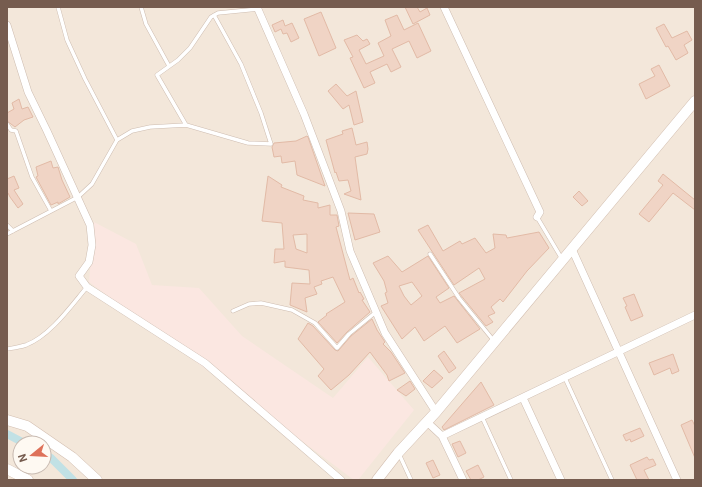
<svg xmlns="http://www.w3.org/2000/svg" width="702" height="487" viewBox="0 0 702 487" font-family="Roboto,sans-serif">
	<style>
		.residential { fill: #f3e7da; fill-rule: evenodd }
		.commercial { fill: #fbe7e1 }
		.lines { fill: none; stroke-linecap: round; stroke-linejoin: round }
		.canal { stroke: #c1e1e5; stroke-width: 8 }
		.building { fill: #f0d4c5; stroke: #e2baa6; fill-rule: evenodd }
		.lane-casing { stroke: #cebdb1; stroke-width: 4.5 }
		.street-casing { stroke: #cebdb1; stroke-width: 8 }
		.secondary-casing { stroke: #d3bfb1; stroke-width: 11 }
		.lane { stroke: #fff; stroke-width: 3.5 }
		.street { stroke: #fff; stroke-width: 7 }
		.secondary { stroke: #fff; stroke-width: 10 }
	</style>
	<rect width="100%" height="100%" fill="#fcf5ec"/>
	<path class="residential" d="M7 7H695V480H7ZM20 443H44V467H20Z"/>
	<path class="commercial" d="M94 222 136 244 152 285 199 288 242 336 333 398 368 357 414 410 358 480H354L89 282Z"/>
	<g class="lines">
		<path class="canal" d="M7 434 24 443
			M44 454 51 458 73 480"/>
	</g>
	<path class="building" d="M405 7H417L420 12 427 8 430 15 413 24Z
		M321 12 336 48 319 56 304 19Z
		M397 15 404 30 418 23 431 51 417 58 409 41 392 49 401 67 391 72 387 64 370 72 375 83 364 88 350 58 353 57 344 40 357 35 363 41 367 39 370 44 359 50 366 64 384 56 378 43 391 36 385 20Z
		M283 20 285 26 292 23 299 38 291 42 287 33 283 34 281 29 275 32 272 25Z
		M664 24 672 38 687 31 692 40 684 45 688 53 676 60 668 46 666 47 656 28Z
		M659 65 670 86 646 99 639 84 655 76 651 69Z
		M336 84 347 96 356 91 363 122 354 125 349 105 343 109 328 91Z
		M19 99 22 109 28 107 33 117 24 120 15 127 7 121V113L14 109 12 103Z
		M352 128 356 145 367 142 368 149 367 154 355 157 361 200 344 194 351 191 348 180 339 181 336 172 335 173 326 140 343 134 342 131Z
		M307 136 308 137 325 186 297 175 295 161 282 163 281 156 274 157 272 147 274 143 296 141Z
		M51 161 53 168 58 167 62 180 70 197 58 204V202L51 205 36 177 38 176 36 167Z
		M663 174 695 200V210L673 193 649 222 639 214 663 185 658 181Z
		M14 176 19 188 14 190 23 204 18 208 10 197 8 193H7V179Z
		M268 176 282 185 281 187 304 196 303 200 318 203V208L330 205V215H337L339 226 336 227 350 280 353 278 359 293 360 292 364 299 362 300 370 312 347 332 337 343 318 322 327 315 326 314 345 302 333 277 321 281 322 284 314 287 317 294 305 298 307 312 290 305 292 283 310 284 309 270 285 267V261L274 263 275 249H284L282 223 262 221ZM307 234V253L296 249 293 235Z
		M579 191 588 201 582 206 573 197Z
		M348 213 374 214 380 232 355 240Z
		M428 225 443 251 460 241 462 244 475 238 486 253 495 248 493 234 506 235 507 238 539 232 549 248 527 271 503 302 500 299 491 307 495 313 488 316 493 322 486 326 459 293 485 279 479 268 454 285 418 230Z
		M388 256 402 272 428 256 449 288 436 297 440 303 454 296 480 329 457 343 445 326 424 341 415 327 402 339 381 306 388 303 385 293 387 292 384 281 373 263ZM412 282 422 296 411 305 404 296 399 286Z
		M634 294 643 316 631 321 625 307 627 306 623 298Z
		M372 319 377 330 385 342 383 344 391 352 405 373 389 381 387 375 370 352 349 375 331 390 318 376 324 369 298 339 308 323 313 326 335 350 338 351 351 336Z
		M444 351 456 368 449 373 438 356Z
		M673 354 679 371 672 374 670 368 654 375 649 363Z
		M434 370 443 378 432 388 423 381Z
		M410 381 415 389 406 396 397 390Z
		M481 382 494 405 444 430 442 427Z
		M692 420 695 426V458L681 425Z
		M640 428 644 436 631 442 630 439 626 441 623 435Z
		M460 441 466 453 458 457 452 444Z
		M647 457 649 460 653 459 656 465 644 470 649 480H637L630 465Z
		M433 460 440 475 433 478 426 463Z
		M478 465 484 477 478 480H471L466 471Z"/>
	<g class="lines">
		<g class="lane-casing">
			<path id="lane" d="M58 7 67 40 85 79 117 140
				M141 7 146 24 169 66
				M7 124 11 130 16 131 32 177 51 211
				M186 125 157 75 178 60 190 48 211 17 218 13 258 9
				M537 217 562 259
				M7 225 13 231
				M7 234 78 197 92 184 117 140 132 131 150 127 186 125 248 143 271 144 261 113 241 64 214 15
				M430 254 459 298 494 341
				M233 311 249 304 261 303 292 310 315 323 337 348 349 334 376 312
				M7 349C13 348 20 347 26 345 50 336 71 306 87 287
				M565 378 612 480
				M482 417 511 480
				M399 454 411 480"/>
		</g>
		<g class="street-casing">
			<path id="street" d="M257 7 304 114 341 211 350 251 385 333 436 412
				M444 7 540 212 537 217
				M7 25 28 92 47 131 90 225 92 245 89 262 79 276 87 287 205 363 341 480
				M572 249 677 480
				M523 398 561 480
				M427 422 442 436 695 315
				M442 436 463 480"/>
		</g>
		<g class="secondary-casing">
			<path id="secondary" d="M7 420 27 426 72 457 97 480
				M7 469 28 480
				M377 480 398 453 436 412 695 101"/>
		</g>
		<use href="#lane" class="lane"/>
		<use href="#street" class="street"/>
		<use href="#secondary" class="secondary"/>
	</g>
	<rect width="702" height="487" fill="none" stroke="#765c4f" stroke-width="16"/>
	<g transform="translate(32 455) rotate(252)"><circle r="19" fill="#fef9f2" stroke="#c8bab1"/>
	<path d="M0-3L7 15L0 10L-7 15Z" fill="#de7159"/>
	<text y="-6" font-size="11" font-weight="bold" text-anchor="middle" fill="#765c4f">N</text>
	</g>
</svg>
